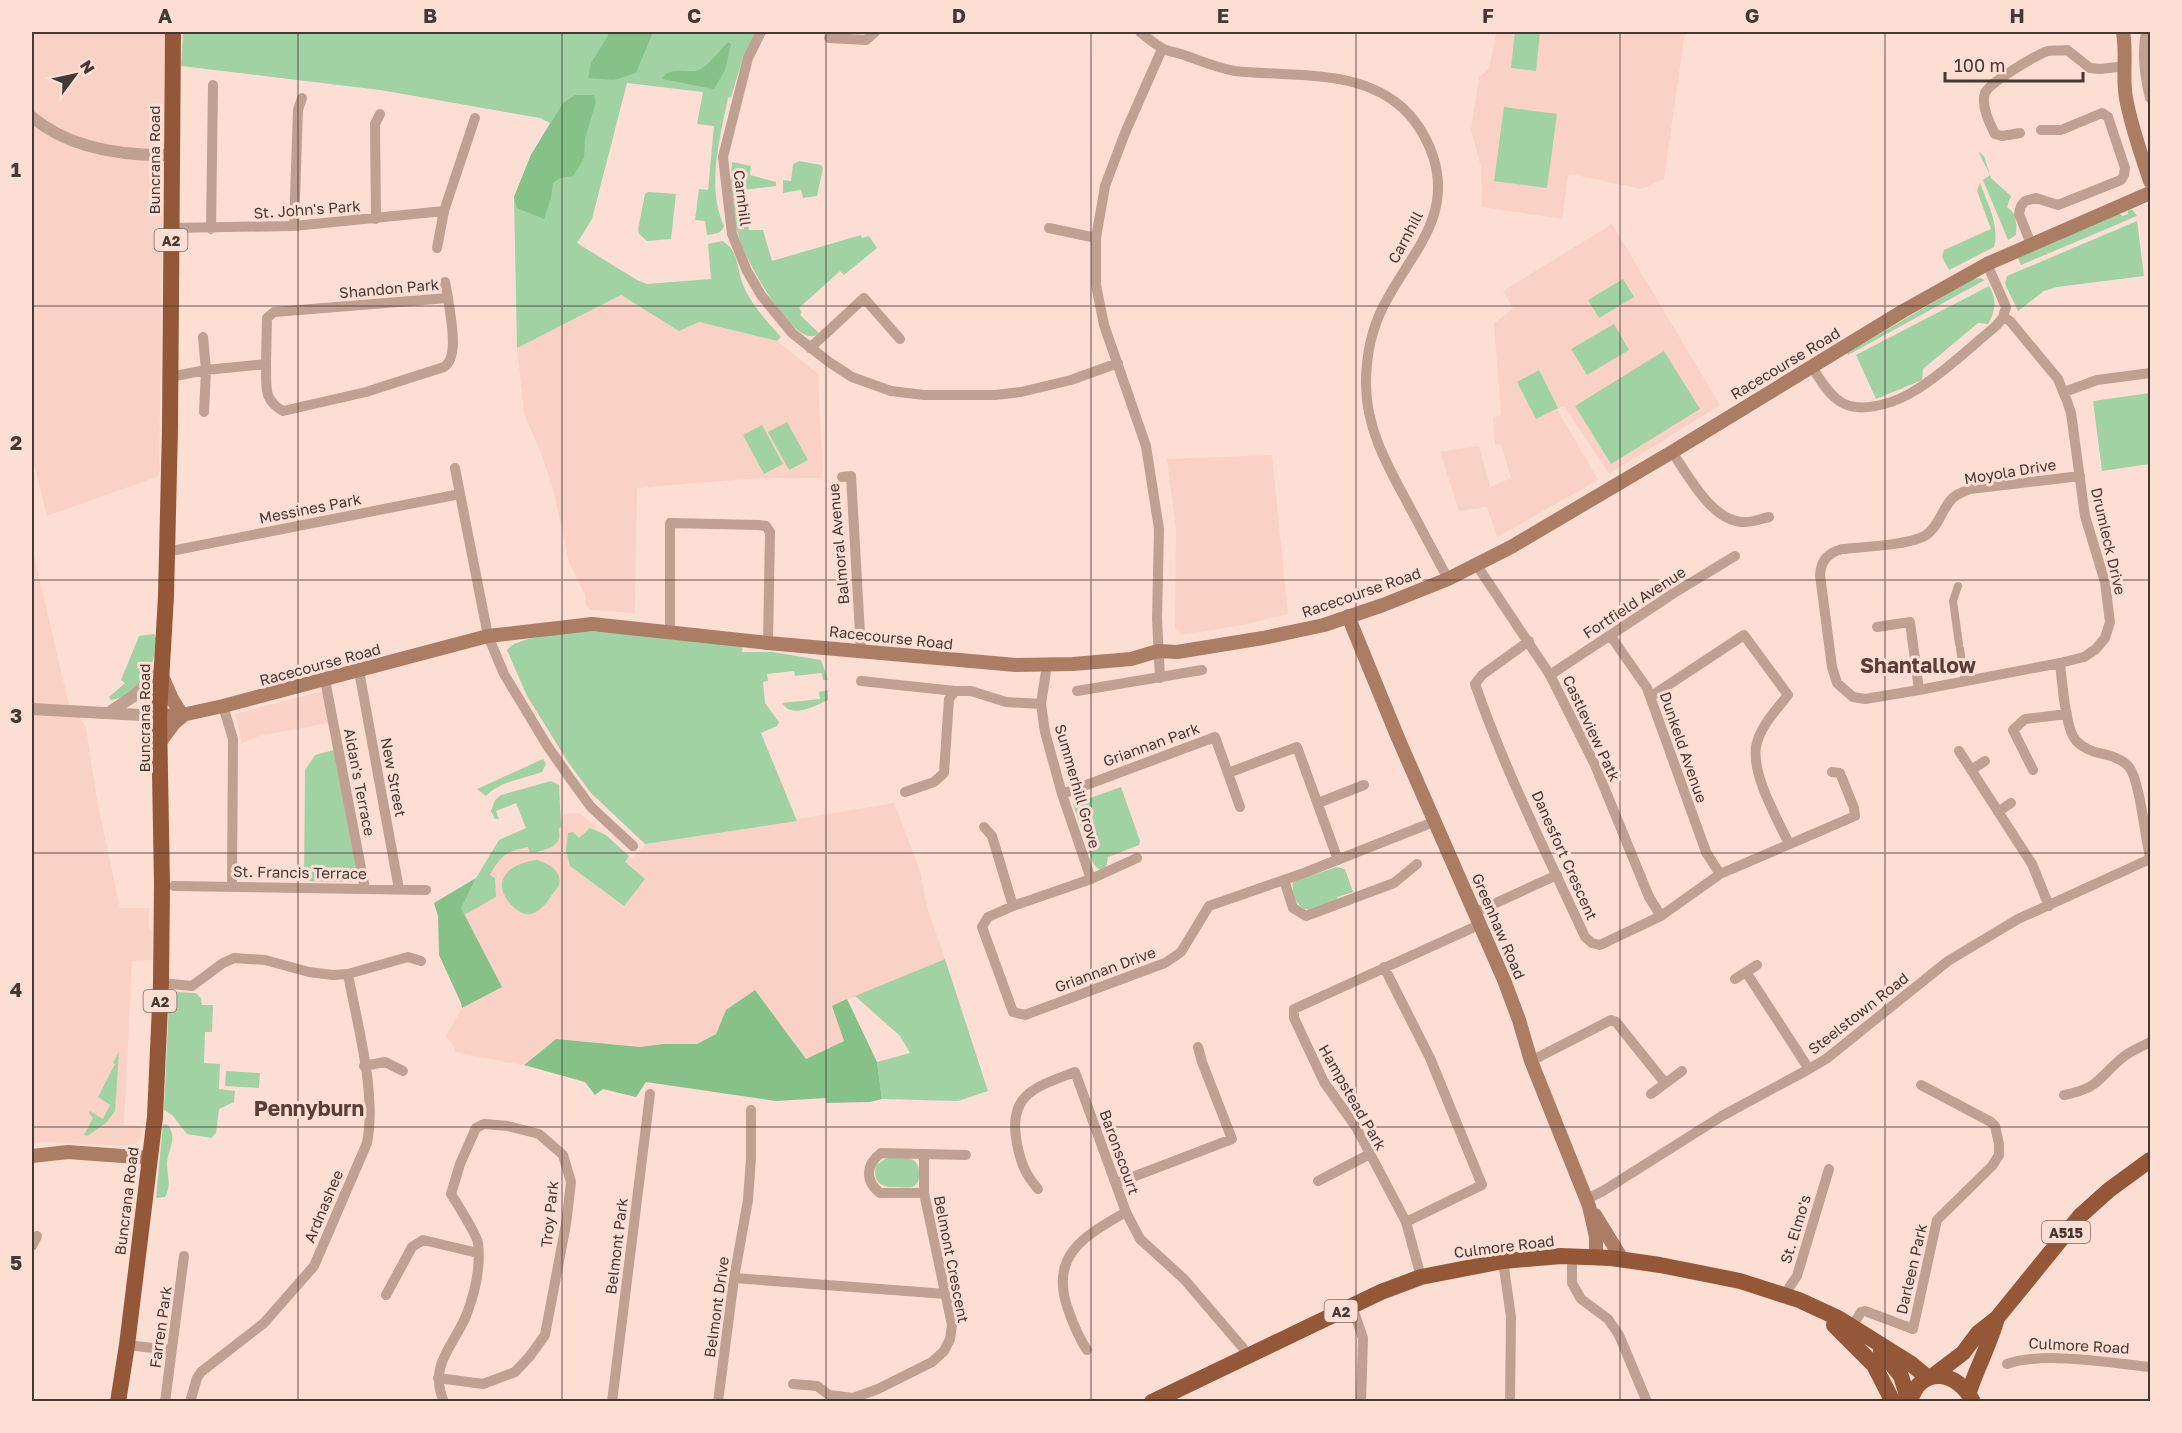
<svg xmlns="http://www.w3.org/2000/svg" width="2182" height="1433" viewBox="0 0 2182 1433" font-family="'Golos Text',sans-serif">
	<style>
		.built { fill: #f9d2c5 }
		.green { fill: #a1d2a4 }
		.forest { fill: #86c18a }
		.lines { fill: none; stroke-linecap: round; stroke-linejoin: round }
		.pedestrian { stroke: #c0a090; stroke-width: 8 }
		.minor { stroke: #c0a090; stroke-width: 10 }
		.tertiary { stroke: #c0a090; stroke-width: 12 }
		.secondary { stroke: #ab7d65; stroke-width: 14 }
		.trunk { stroke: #945838; stroke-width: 16 }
		.grid { fill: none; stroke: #453934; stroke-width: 1.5; stroke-opacity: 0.55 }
		.labels { text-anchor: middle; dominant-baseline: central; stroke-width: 6; stroke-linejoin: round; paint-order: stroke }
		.shield { fill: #fdded3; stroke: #7c6a64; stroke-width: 1.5 }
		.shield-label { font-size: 14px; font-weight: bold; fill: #453934 }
		.street-label { font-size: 15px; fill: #453934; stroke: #fdded3 }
		.district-label { font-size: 21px; font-weight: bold; fill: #594037; stroke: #fdded3 }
		.neatline { fill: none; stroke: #453934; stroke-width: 2 }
		.grid-label { font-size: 20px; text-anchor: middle; font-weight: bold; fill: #453934 }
	</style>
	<rect width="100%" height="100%" fill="#fdded3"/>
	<path class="built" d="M32 32H165L159 476 47 516 32 456Z
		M1496 32H1685L1664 179 1641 189 1571 174 1568 176 1562 219 1482 207 1481 167 1471 130 1479 77 1489 69Z
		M1612 224 1720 405 1609 474 1564 406 1557 409 1598 480 1497 537 1487 507 1459 511 1440 452 1479 446 1490 487 1511 478 1501 444 1495 445 1493 417 1501 415 1494 324 1513 308 1503 291Z
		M621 295 679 331 699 322 777 341 818 374 823 478H761L637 488 635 613 591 610 586 606 585 595 569 562 554 493 542 456 524 413 517 348Z
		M1272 455 1288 614 1237 626 1182 635 1175 628 1176 530 1167 459Z
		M32 547 68 701 86 727 96 795 120 908H149V930L152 932V960L132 961 124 1125 141 1126 142 1135 137 1143 127 1146 43 1142 32 1144Z
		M322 691 329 716 328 723 259 736 242 743 235 714Z
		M894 803 920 871 927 907 945 959 832 1006 844 1041 806 1059 726 1010 716 1034 697 1044H663L640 1047 556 1039 522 1065 455 1052 454 1046 446 1036 462 1008 502 987 460 908 476 878 499 840 561 814 579 813 632 859 645 844Z"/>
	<path class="green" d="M183 32H756L743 58 731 97 728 98C720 137 706 188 724 226 721 234 714 234 707 235L705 221 695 220 699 189 708 190 714 126 697 124 703 92 627 83 592 219 577 243 637 280 647 284 711 279 708 244 722 241C738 249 737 267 742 282 749 303 767 321 781 337L777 341 699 322 679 331 621 295 517 348 514 197 531 155 550 123 540 118 380 90 181 66Z
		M1515 32H1540L1536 71 1511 68Z
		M1504 107 1557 114 1547 188 1494 181Z
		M1978 151 1984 156 1991 178 2011 196 2007 207C2017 213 2017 226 2016 235L2008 240 1983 180 1990 175Z
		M799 161 821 165 823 168 817 196 803 198 801 190 783 193V180L791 181 793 164Z
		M732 162 751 166 750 175 776 182V186L742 190 749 230H763L772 261 861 235 862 238 869 236 877 248 844 275 840 271 799 308 802 312 800 315 819 333C797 355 747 261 741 244 732 218 729 189 732 162Z
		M1980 183C1987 202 2000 226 1994 247L1949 270 1942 257 1944 250 1991 229 1977 191Z
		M648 192 676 194 671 239 647 241 639 234 638 229 645 194Z
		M2132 209 2137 216 2021 265 2018 258 2118 213 2123 216 2128 214V210Z
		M2137 221 2144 276 2057 287 2044 291 2018 311 2005 284 2007 276Z
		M1981 278 1985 280 1848 355 1847 353 1973 279Z
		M1623 279 1634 297 1599 318 1588 300Z
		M1989 286C1997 299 1996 311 1988 324L1978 323 1923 369 1922 380 1876 399 1856 355Z
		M1614 324 1629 350 1587 375 1571 349Z
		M1664 351 1700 409 1611 464 1575 406Z
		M1539 370 1558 408 1536 419 1517 382Z
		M2150 393V464L2102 471 2093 401Z
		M787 422 808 460 789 470 768 432Z
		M762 425 783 464 764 474 743 435Z
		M587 631 743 643 742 652H772L821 660 828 680H823L822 673 795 676 794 671 767 674 768 681 763 682 765 703 779 722 777 726 761 733 797 821 645 844 591 793 568 762 527 696 507 650C516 636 569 633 587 631Z
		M154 634C158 640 156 645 155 652 150 675 136 696 111 700L109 697 125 683 121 680 139 636Z
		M828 690V700C815 706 792 719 782 703L820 699 819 692Z
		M334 750 358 878 355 882 304 881 305 770 315 755Z
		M543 759 546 764 542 772C523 779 500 781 486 796L477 789Z
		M551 781 559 785 561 827 558 829C565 847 543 851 530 853L528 847C507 851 500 856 490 875L495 878 496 897 464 915 460 908 476 878 499 840 526 828 516 803 496 811 499 819H495L491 811 495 800 501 795Z
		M1121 787 1140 841 1139 845 1108 857 1106 868 1101 870 1097 868 1093 863 1073 804Z
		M590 828 606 835 629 856 625 862 645 879 624 906 570 866 566 850 568 833 573 832 579 838Z
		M537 860C548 863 563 871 559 885 557 889 553 893 551 896 539 915 525 923 508 901 490 877 515 862 537 860Z
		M1336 867 1345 869 1353 892 1337 897V901L1310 910C1297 909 1291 894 1293 882Z
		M945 959 988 1091 958 1101 882 1099 877 1062 910 1053 900 1036 855 996Z
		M177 992 196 993 201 998 202 1005H213L212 1032H205L204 1063 220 1064 219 1089 235 1091 234 1102 219 1109 216 1133 211 1138 187 1134 172 1115 164 1110 169 1000 173 993Z
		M119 1051 115 1111 106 1123 87 1136 84 1135 93 1118 89 1113 90 1111 103 1119 110 1105 98 1097 115 1064 113 1063Z
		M226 1071 260 1073 259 1088 225 1086Z
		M163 1124 168 1125C178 1139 168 1148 167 1163 167 1176 172 1184 165 1197L156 1198Z
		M887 1158C894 1158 905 1156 911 1159 921 1162 923 1183 912 1187 908 1188 902 1187 897 1187 882 1188 872 1183 876 1165Z"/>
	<path class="forest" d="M610 32H653L636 73 614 80 588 78 591 63Z
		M728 42 731 44 725 70 714 89 662 79C668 67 685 72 696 71 705 70 721 49 728 42Z
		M575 95H594L596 102 585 138 584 158 573 176 560 178 553 183 551 198 544 219 517 208 514 197 531 155 563 103Z
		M476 878 461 908 502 987 462 1008 461 1003 439 955 438 916 434 903Z
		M755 990 806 1059 844 1041 832 1006 847 999 877 1062 882 1099 870 1102 826 1103V1098L776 1101 646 1082 636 1097 603 1089 595 1095 585 1082 524 1065 556 1039 640 1047 663 1044H697L716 1034 726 1010Z"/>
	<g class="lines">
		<path class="pedestrian" d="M1958 586 1953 601 1959 644
			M1960 649 1965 682"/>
		<path class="minor" d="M761 32 748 58 723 157 732 234 738 249 747 271 761 295 792 333 829 362 852 377 891 391 924 395H995L1021 392 1071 380 1118 363
			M1140 32C1147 37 1154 44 1162 48 1168 52 1177 52 1184 55 1201 61 1217 68 1235 71 1288 77 1353 68 1398 104 1414 117 1426 136 1433 156 1453 218 1410 254 1384 305 1372 328 1366 357 1366 384 1366 428 1387 465 1407 502 1421 528 1434 553 1448 579
			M2146 32C2142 52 2145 78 2150 98
			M829 38 866 40 875 32
			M2020 133 2002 136 1995 134C1989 122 1981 106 1985 93 1989 83 2036 55 2048 51 2053 50 2061 51 2067 50L2090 68 2100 69 2126 66
			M376 219 375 124 380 114
			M294 226 298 110 302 98
			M171 228 294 226 444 211
			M1049 228 1096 238
			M211 229 213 85
			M2031 244 2019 214 2021 206 2025 201 2036 198 2058 205 2121 180 2124 175 2125 168 2108 117 2102 113 2061 130H2041
			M437 248 444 211 475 118
			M1987 264 2006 307 2003 317 2010 321 2058 379 2067 401 2071 413 2085 516 2105 582 2110 622 2105 638 2096 649 2084 657 2060 663 1919 690 1865 699 1853 697 1837 683 1832 667 1820 575C1821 560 1828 553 1842 549 1862 547 1911 545 1926 535 1938 527 1941 512 1950 501 1955 494 1963 492 1970 489L2080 476
			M445 282 448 298
			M203 337 206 370 204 412
			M810 348 864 298 900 339
			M1812 367C1819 378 1827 392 1838 400 1856 415 1891 404 1909 394 1937 379 1972 346 1997 325L2003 317
			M170 377 206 370 266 364C267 386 262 399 283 411L366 392 444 367C460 357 450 315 448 298L274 312 267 318 266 364
			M2064 392 2097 380 2150 373
			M1672 452C1688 475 1711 520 1742 522 1751 523 1760 519 1769 517
			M455 468 460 494
			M842 477 851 476 861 651
			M166 552 460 494 488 636 504 674 548 747 577 788 591 807 633 846
			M1476 564 1550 675 1595 765 1649 897 1661 916
			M1877 627 1910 622 1919 690
			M670 631V523L758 525 766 526 770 532 768 643
			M1610 635 1647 688 1706 852 1720 874
			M1529 641 1482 675 1475 684C1505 771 1547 854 1585 937L1592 943 1600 945 1661 916 1720 874 1855 816 1854 808 1840 773 1832 772
			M2060 663C2062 681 2065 722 2073 736 2077 744 2086 749 2095 752 2106 755 2121 757 2129 767 2140 781 2145 837 2150 857
			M1047 665 1041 704 1045 732 1062 794 1091 879
			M359 671 399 889
			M1550 675 1674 593 1735 556
			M1160 678 1157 619 1159 529 1146 446 1104 325 1096 285V238L1105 186 1125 133 1162 49
			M325 680 365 889
			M861 681 955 691
			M1077 691 1202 670
			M1650 697 1744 635 1788 695C1776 710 1759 728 1756 747 1752 776 1777 818 1789 844
			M223 706 233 739 232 886
			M1959 751 2032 864 2049 906
			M1971 770 1985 761
			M2033 770 2013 730 2025 719 2067 714
			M1228 773 1297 747 1338 860
			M905 792 934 782 944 773 949 699 955 691H971L1006 702 1041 704
			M1062 794 1215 737 1240 807
			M1318 803 1364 785
			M1998 812 2011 803
			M984 827 992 836 1013 906 1091 879 1137 858
			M1284 880 1293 908 1306 916 1394 883 1417 864
			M174 886 426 890
			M1013 906 988 917 982 927 1013 1012 1025 1015 1165 963 1181 952 1209 906 1304 873 1436 821
			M1476 912 1557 875
			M1384 967 1430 1058 1482 1185 1406 1222
			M1746 972 1809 1069
			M1735 979 1757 965
			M161 983 192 986 223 963 234 958 265 960 309 972 333 975 348 974 408 957 421 961
			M1531 1061 1611 1020 1616 1022 1665 1083
			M364 1066 385 1062 403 1071
			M1651 1094 1682 1071
			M2064 1095C2100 1088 2097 1079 2122 1058 2130 1051 2141 1047 2150 1042
			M1318 1181 1370 1154
			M1117 1183 1232 1139 1202 1062 1198 1047
			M1038 1189C1025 1174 1021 1163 1017 1144 1007 1094 1035 1087 1075 1072L1126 1212 1140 1239 1184 1279 1243 1348 1245 1357
			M924 1193H880C865 1181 865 1165 881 1153L924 1154
			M1587 1199 1603 1191 1722 1116 1809 1069 1826 1059 1948 961 2018 919 2150 859
			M32 1246 37 1236
			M1572 1256V1283L1581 1299 1608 1319 1619 1335 1647 1402
			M1503 1261 1511 1317 1510 1402
			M1421 1277 1406 1222 1356 1127 1324 1082 1294 1018V1009L1481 924
			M734 1278 946 1294
			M386 1295 412 1247 423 1240 478 1253
			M1784 1295 1797 1276 1829 1169
			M1352 1306 1363 1338 1361 1402
			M1852 1327 1861 1312 1865 1311 1913 1329 1937 1220 1992 1166 1999 1155V1144L1995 1126 1991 1122 1921 1085
			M127 1345 171 1350
			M1087 1350C1079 1338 1074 1326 1069 1312 1048 1257 1082 1237 1126 1212
			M2007 1364C2042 1351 2113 1363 2150 1367
			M438 1378 483 1384 515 1372 530 1356 545 1335 566 1224 571 1182 563 1155 539 1134 508 1126 484 1124 476 1128 460 1164 451 1194C457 1204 477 1235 478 1243 481 1268 475 1293 466 1316 453 1347 428 1365 444 1402
			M793 1384 817 1386 829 1395 853 1398 878 1389 932 1362 944 1351 950 1339 952 1325 924 1193V1154L966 1155
			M165 1402 184 1256
			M190 1402 197 1378 201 1372 264 1323 314 1266 367 1143C377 1094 357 1024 348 974
			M612 1402 650 1094
			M718 1402 734 1278 748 1200 751 1158V1110"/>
		<path class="tertiary" d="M32 117C70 149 123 156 171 155
			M32 709 159 716
			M110 712 135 695 161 671"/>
		<path class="secondary" d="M2123 32C2127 54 2122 76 2126 98 2131 126 2141 154 2150 181
			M1348 616 1398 738 1504 980 1519 1020 1531 1061 1589 1206 1596 1237V1257
			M162 676 172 699 182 715
			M159 716 182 715 223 706 488 636 592 624 768 643 1016 665 1073 664 1131 659 1158 651 1177 652 1263 638 1324 625 1383 605 1448 579 1511 547 1672 452 1903 311 1987 264 2150 193
			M160 742 174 723 185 714
			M32 1156 68 1152 150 1158
			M1595 1215 1622 1259"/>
		<path class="trunk" d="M1834 1325 1874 1365 1893 1402
			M1881 1351 1901 1376 1909 1402
			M1934 1375 1963 1353 1978 1333 1997 1318 2080 1216 2109 1190 2150 1160
			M1969 1392C1977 1367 1990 1344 1997 1318
			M118 1402 127 1345 155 1117 161 983 162 885 159 716 166 596 170 428 173 32
			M1152 1402 1381 1292 1421 1277 1503 1261 1561 1256 1611 1258 1660 1265 1740 1281 1799 1300 1838 1318 1910 1363 1927 1377
			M1910 1402C1920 1364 1959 1371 1973 1402"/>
	</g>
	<path class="grid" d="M298 32V1402M562 32V1402M826 32V1402M1091 32V1402M1356 32V1402M1620 32V1402M1885 32V1402M32 306H2150M32 580H2150M32 853H2150M32 1127H2150"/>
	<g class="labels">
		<g class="shield">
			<rect x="154.5" y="229" width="33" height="22" rx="4.5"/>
			<rect x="143.5" y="990" width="33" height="22" rx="4.5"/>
			<rect x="2042" y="1221" width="48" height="22" rx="4.5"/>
			<rect x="1324.5" y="1300" width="33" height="22" rx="4.5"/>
		</g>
		<g class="shield-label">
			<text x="171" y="240">A2</text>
			<text x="160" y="1001">A2</text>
			<text x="2066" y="1232">A515</text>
			<text x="1341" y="1311">A2</text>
		</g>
		<g class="street-label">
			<text transform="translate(154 160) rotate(-90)">Buncrana Road</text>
			<text transform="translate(743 198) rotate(83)">Carnhill</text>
			<text transform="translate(307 209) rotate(-4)">St. John's Park</text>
			<text transform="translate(1405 237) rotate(-62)">Carnhill</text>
			<text transform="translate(389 288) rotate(-5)">Shandon Park</text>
			<text transform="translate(1785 363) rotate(-31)">Racecourse Road</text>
			<text transform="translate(2010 471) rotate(-9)">Moyola Drive</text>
			<text transform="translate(310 508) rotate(-11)">Messines Park</text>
			<text transform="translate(2109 541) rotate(77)">Drumleck Drive</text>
			<text transform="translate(838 544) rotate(-95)">Balmoral Avenue</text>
			<text transform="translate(1361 592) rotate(-19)">Racecourse Road</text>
			<text transform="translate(1634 602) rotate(-33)">Fortfield Avenue</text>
			<text transform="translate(891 637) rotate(6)">Racecourse Road</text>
			<text transform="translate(320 664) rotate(-15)">Racecourse Road</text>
			<text transform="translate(144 718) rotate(-90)">Buncrana Road</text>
			<text transform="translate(1592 728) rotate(65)">Castleview Patk</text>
			<text transform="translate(1151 744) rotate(-20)">Griannan Park</text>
			<text transform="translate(1684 747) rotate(71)">Dunkeld Avenue</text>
			<text transform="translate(394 777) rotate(79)">New Street</text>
			<text transform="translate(360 782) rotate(79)">Aidan's Terrace</text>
			<text transform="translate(1078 786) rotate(74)">Summerhill Grove</text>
			<text transform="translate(1565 855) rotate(66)">Danesfort Crescent</text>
			<text transform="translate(300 872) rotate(1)">St. Francis Terrace</text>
			<text transform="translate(1499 926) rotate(67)">Greenhaw Road</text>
			<text transform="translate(1105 969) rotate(-20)">Griannan Drive</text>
			<text transform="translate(1858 1013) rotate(-38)">Steelstown Road</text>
			<text transform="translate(1353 1097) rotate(60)">Hampstead Park</text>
			<text transform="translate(1120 1152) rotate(70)">Baronscourt</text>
			<text transform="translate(126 1201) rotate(-83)">Buncrana Road</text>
			<text transform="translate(323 1206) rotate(-67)">Ardnashee</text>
			<text transform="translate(549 1214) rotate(-84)">Troy Park</text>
			<text transform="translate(1795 1229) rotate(-73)">St. Elmo's</text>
			<text transform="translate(616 1246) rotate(-83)">Belmont Park</text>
			<text transform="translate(1504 1246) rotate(-7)">Culmore Road</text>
			<text transform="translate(952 1259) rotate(79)">Belmont Crescent</text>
			<text transform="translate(1911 1269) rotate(-77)">Darleen Park</text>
			<text transform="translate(716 1307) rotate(-82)">Belmont Drive</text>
			<text transform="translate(160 1327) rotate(-82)">Farren Park</text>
			<text transform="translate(2079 1345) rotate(3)">Culmore Road</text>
		</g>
		<g class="district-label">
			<text x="1918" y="665">Shantallow</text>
			<text x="309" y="1108">Pennyburn</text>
		</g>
	</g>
	<rect width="2182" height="1433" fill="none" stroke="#fdded3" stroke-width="66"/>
	<g transform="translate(75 75) rotate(57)" stroke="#fdded3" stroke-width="4.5" paint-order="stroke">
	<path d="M0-4.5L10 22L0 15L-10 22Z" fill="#453934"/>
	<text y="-9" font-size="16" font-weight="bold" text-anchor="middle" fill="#453934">N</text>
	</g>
	<path d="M1945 72v9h138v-9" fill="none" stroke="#453934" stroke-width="3"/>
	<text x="1954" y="72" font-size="18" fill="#453934" stroke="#fdded3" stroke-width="4.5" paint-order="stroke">100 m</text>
	<rect x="33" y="33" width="2116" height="1367" class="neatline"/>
	<g class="grid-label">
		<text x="165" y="23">A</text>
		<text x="430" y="23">B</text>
		<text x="694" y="23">C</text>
		<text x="959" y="23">D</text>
		<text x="1223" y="23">E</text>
		<text x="1488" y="23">F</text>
		<text x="1752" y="23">G</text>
		<text x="2017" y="23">H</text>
		<text x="16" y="177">1</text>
		<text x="16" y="450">2</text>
		<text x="16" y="723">3</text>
		<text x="16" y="997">4</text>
		<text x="16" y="1270">5</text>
	</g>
</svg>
